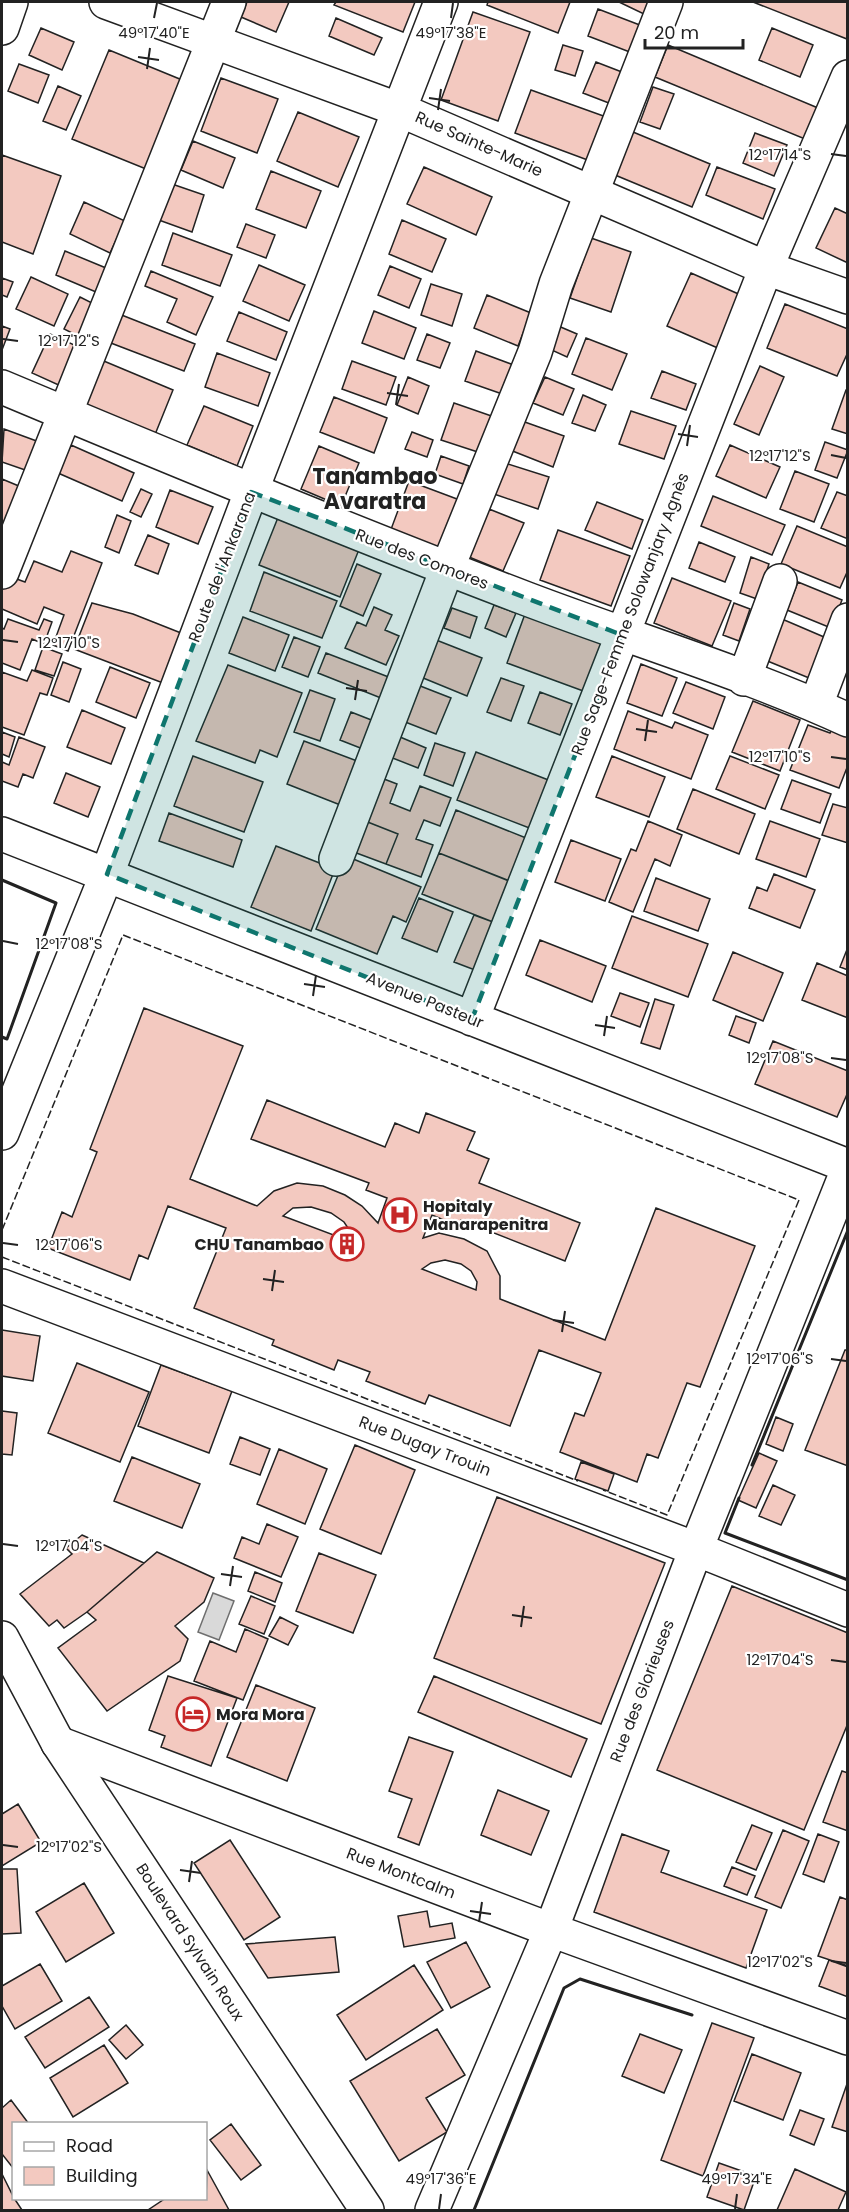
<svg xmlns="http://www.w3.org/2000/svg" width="849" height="2212" viewBox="0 0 849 2212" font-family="Poppins,sans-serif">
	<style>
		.water { fill: #d9d9d9; stroke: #6f6f6f; stroke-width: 1.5 }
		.building { fill: #f3c9c0; stroke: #222; stroke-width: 1.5; fill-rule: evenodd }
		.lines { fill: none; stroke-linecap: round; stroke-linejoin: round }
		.minor-casing { stroke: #222; stroke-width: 36 }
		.major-casing { stroke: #222; stroke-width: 36 }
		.minor { stroke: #fff; stroke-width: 33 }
		.major { stroke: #fff; stroke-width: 33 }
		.fence { stroke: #222; stroke-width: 1.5; stroke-dasharray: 8 3; stroke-linecap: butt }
		.wall { stroke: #222; stroke-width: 3 }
		.marked { fill: #0f766e; fill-opacity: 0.2; stroke: #0f766e; stroke-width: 4.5; stroke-dasharray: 12 8; stroke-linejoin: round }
		.ticks { fill: none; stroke: #222; stroke-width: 2 }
		.labels { text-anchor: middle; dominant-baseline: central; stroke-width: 4.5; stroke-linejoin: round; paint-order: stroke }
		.street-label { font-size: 16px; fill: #222; stroke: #fff }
		.poi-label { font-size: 16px; font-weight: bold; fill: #222; stroke: #fff; text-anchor: start }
		.district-label { font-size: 22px; font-weight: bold; fill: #222; stroke: #fff }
		.ticks-label { font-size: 15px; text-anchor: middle; fill: #222; stroke: #fff; stroke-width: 4.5; stroke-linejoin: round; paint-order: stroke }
	</style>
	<rect width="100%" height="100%" fill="#fff"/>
	<path class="water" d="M213 1593 234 1601 219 1640 198 1632Z"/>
	<path class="building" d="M247 2H289L276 32 241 17Z
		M336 2H415L403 32 334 5Z
		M488 2H570L558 33 487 5Z
		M619 2H651L646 15Z
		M753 2H848V38L847 39Z
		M598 9 645 27 635 54 588 36Z
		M473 12 530 32 498 121 441 100Z
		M336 18 382 38 374 55 329 36Z
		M41 28 74 42 62 70 29 55Z
		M772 28 813 45 800 77 759 60Z
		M563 45 583 51 575 76 555 70Z
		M668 45 818 108 805 139 655 77Z
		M109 50 187 82 151 171 72 139Z
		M596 62 627 74 614 105 583 93Z
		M19 64 49 75 38 103 8 91Z
		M221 78 278 99 257 153 201 131Z
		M58 86 81 96 66 130 43 121Z
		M653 87 674 94 660 129 640 122Z
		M531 90 609 118 593 162 515 133Z
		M298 112 359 137 338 187 277 161Z
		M633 132 710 164 692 207 615 175Z
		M755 133 787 145 774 176 743 163Z
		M193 141 235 158 223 188 181 170Z
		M2 155 61 176 33 254 2 242Z
		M424 167 492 197 476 235 407 204Z
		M717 167 775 189 763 219 706 195Z
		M271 171 321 191 306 228 256 209Z
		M169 183 204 195 192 232 156 219Z
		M84 202 125 221 110 253 70 234Z
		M835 208 848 214V263L816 248Z
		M402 220 446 239 432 272 389 254Z
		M246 224 275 235 266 258 237 247Z
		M173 233 232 255 220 286 162 265Z
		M591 238 631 252 611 312 570 298Z
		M65 251 106 268 96 292 56 275Z
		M259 265 305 285 289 321 243 301Z
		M390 266 421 279 409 308 378 295Z
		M151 271 213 297 196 335 167 322 177 299 145 286Z
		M691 273 743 296 720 349 667 326Z
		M31 277 68 294 54 326 16 309Z
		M2 278 13 282 7 297 2 295Z
		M431 284 462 294 452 326 421 315Z
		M487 295 531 313 518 346 474 328Z
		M80 297 96 305 80 337 64 329Z
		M785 304 848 329V352L837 376 767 348Z
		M374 311 416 328 404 359 362 343Z
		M114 312 195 344 184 371 103 340Z
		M239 312 287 332 276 360 227 341Z
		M556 325 577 334 567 357 545 347Z
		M2 326 10 329 2 350Z
		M50 334 81 348 63 387 32 373Z
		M427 334 450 343 440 368 417 360Z
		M586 338 627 354 612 390 572 374Z
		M476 351 519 367 508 396 465 381Z
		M217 353 270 373 258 406 205 387Z
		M99 359 173 390 154 437 80 407Z
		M352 361 396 377 386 405 342 389Z
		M760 366 784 377 759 435 734 424Z
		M662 371 696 384 686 410 651 398Z
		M408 377 429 386 418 414 397 405Z
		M545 377 574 389 563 415 533 403Z
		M846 390H848V434L832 429Z
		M583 395 606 405 595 431 572 423Z
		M334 397 387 418 374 453 320 432Z
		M454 403 503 420 490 456 441 440Z
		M204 406 253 426 237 466 187 445Z
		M631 411 676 426 664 459 619 444Z
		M522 421 564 436 553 467 510 450Z
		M4 429 42 443 31 472 2 462Z
		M412 432 433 440 427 457 405 449Z
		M825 442 848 450 837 478 815 470Z
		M71 445 134 473 122 501 58 473Z
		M730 445 780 467 766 498 716 476Z
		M319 446 359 463 341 506 301 489Z
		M441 456 469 466 463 484 435 474Z
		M505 463 549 477 538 509 494 494Z
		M795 471 829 484 814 522 780 509Z
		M2 479 26 489 11 526 2 523Z
		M409 481 473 505 453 556 390 532Z
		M141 489 152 494 141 517 130 512Z
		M170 490 213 507 198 544 156 527Z
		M837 492 848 496V539L821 528Z
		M713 496 785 525 772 555 701 526Z
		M597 502 643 520 632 549 585 530Z
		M489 509 524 523 503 571 469 557Z
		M117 515 131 521 119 553 105 547Z
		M279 515 360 547 340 597 259 565Z
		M797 526 848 547V570L840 588 781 564Z
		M558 530 630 556 611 606 540 580Z
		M148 535 169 544 158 574 135 565Z
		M699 542 735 557 725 582 689 568Z
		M71 551 102 563 68 651 53 645 64 615 44 607 37 624 2 609V577L3 574 25 582 34 561 62 572Z
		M751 557 769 564 757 599 740 593Z
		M357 564 381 574 363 616 340 606Z
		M264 572 337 601 322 638 250 611Z
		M672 578 731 601 712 646 654 623Z
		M798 582 842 600 831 628 787 610Z
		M92 603 133 614 181 633 163 683 74 649Z
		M734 603 750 609 739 641 723 635Z
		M494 605 516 613 506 637 485 628Z
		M374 607 392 615 385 630 399 636 386 665 345 648 357 622 366 626Z
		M452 608 477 617 470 638 444 628Z
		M525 614 604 643 586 692 507 663Z
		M243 617 289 635 275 671 229 653Z
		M8 619 39 630 44 619 52 622 44 644 32 639 20 670 2 663V628L4 629Z
		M782 619 831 640 814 680 765 660Z
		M426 636 482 658 467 696 411 673Z
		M294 637 320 647 308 677 282 667Z
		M43 647 62 654 54 676 35 670Z
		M326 653 399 681 391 702 318 673Z
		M63 662 81 669 69 702 51 695Z
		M641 664 677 678 662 716 627 703Z
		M228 665 302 693 277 757 260 750 255 763 196 741Z
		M110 667 150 683 136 718 96 702Z
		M32 670 53 678 47 695 40 693 24 735 2 727V672L27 681Z
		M501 678 524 686 511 721 487 712Z
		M410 682 451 698 436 734 395 718Z
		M686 682 725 697 713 729 673 713Z
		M310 690 335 699 320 741 294 732Z
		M540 692 572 704 560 735 528 723Z
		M753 701 800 720 780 771 732 752Z
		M82 710 125 728 111 764 67 747Z
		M628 711 672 728 675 722 708 735 691 779 614 749Z
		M351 712 379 723 368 751 340 740Z
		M834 724 848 729V765L839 788 790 770 808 725 830 733Z
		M2 732 15 737 9 757 2 754Z
		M393 734 426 748 418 768 385 755Z
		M19 737 45 747 33 778 23 774 18 787 2 781V762L9 765Z
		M304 741 365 764 348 808 287 784Z
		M435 743 465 753 453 786 424 775Z
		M476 752 551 781 532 829 457 800Z
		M193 756 263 782 244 832 174 806Z
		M612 756 665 777 649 817 596 797Z
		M730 756 779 775 765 809 716 789Z
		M66 773 100 787 88 817 54 803Z
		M371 774 397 784 390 803 410 811 420 786 451 798 440 826 424 820 416 839 433 845 421 877 386 864 398 834 355 817Z
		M792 780 831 794 820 823 781 809Z
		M693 789 755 814 739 854 677 829Z
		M833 804 848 808V843L822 835Z
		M456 810 531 840 514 883 439 853Z
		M169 813 242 840 233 867 159 841Z
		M355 817 398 834 386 864 343 848Z
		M648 821 682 835 670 866 655 859 633 912 609 902 631 849 636 851Z
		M770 821 820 839 806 877 756 859Z
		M571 840 621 859 605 901 555 882Z
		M276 846 335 869 311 931 251 907Z
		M439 853 510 881 493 922 422 894Z
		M346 856 421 887 406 922 393 916 377 954 316 929Z
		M774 874 815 890 800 928 749 908 757 887 767 891Z
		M656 878 710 899 698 931 644 911Z
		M419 898 453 912 437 952 402 938Z
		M474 915 493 922 475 970 454 962Z
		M632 916 708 944 688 997 612 968Z
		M540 940 606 966 592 1002 526 975Z
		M848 947V970L840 967Z
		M733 952 783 973 763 1021 713 1000Z
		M817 963 848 976V1018L802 1000Z
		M620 993 649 1003 640 1027 611 1016Z
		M655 999 674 1005 660 1049 641 1043Z
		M144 1008 243 1046 190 1179 257 1206 274 1191 297 1183 323 1186 345 1195 362 1206 378 1223 387 1198 366 1190 369 1183 251 1139 267 1100 385 1147 395 1123 419 1133 426 1113 475 1132 467 1150 489 1159 479 1183 580 1223 565 1261 461 1220 458 1226 432 1215 423 1238 439 1233 464 1239 487 1251 500 1276V1299L605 1340 656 1208 755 1246 700 1387 687 1383 658 1458 647 1454 637 1482 560 1452 575 1413 584 1416 601 1373 539 1350 510 1426 429 1395 425 1404 366 1381 370 1372 338 1360 334 1370 272 1345 274 1340 194 1308 226 1228 168 1206 148 1259 139 1255 130 1280 48 1248 62 1212 72 1217 97 1152 90 1149ZM311 1207 331 1213 344 1222 352 1234V1242L283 1216 293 1208ZM445 1260 461 1264 471 1271 477 1282 476 1290 422 1269 431 1263Z
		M736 1016 756 1023 749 1043 729 1035Z
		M773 1041 848 1071V1092L837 1117 755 1084Z
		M2 1330 40 1336 33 1381 2 1376Z
		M845 1350H848V1466L805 1450Z
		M77 1363 149 1392 120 1462 48 1433Z
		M161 1365 232 1391 209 1453 138 1426Z
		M2 1411 17 1413 12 1455 2 1454Z
		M776 1417 793 1424 783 1451 766 1444Z
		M240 1437 270 1449 260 1475 230 1464Z
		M355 1445 415 1470 381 1554 320 1529Z
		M279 1449 327 1469 305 1524 257 1504Z
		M759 1453 777 1461 756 1508 738 1500Z
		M132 1457 200 1484 182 1528 114 1501Z
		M581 1462 614 1474 608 1491 575 1479Z
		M773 1485 795 1495 781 1525 759 1516Z
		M497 1497 665 1563 601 1724 434 1658Z
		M267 1524 298 1537 281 1577 234 1558 242 1537 259 1544Z
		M82 1535 144 1563 87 1612 64 1628 57 1620 49 1626 20 1594 72 1554 66 1548Z
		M157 1552 214 1578 204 1602 175 1626 188 1639 180 1661 107 1711 58 1648 96 1620 87 1612Z
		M319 1553 376 1575 353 1633 296 1611Z
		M255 1572 282 1583 275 1602 248 1591Z
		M732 1586 848 1633V1723L804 1830 657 1770Z
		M251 1596 275 1606 264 1634 239 1624Z
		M280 1617 298 1626 288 1645 269 1636Z
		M245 1629 268 1639 243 1700 194 1681 210 1641 236 1652Z
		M168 1676 237 1698 211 1766 161 1747 165 1736 149 1730Z
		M434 1676 587 1739 571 1777 418 1712Z
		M256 1685 315 1708 287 1781 227 1757Z
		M409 1737 453 1752 419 1845 398 1837 412 1799 389 1791Z
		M842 1771 848 1773V1831L823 1822Z
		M498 1790 549 1811 531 1855 481 1835Z
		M18 1804 41 1842 2 1866V1814Z
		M752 1825 772 1833 756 1870 736 1862Z
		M783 1830 809 1841 781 1908 755 1897Z
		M622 1834 669 1851 661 1872 767 1910 746 1968 594 1912Z
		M818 1834 839 1842 824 1882 803 1874Z
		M230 1840 280 1917 244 1940 194 1863Z
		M732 1867 755 1876 747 1895 724 1886Z
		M2 1869H17L21 1933 2 1934Z
		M84 1883 114 1933 66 1962 36 1912Z
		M840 1897 848 1900V1966L818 1956Z
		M427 1911 430 1927 452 1923 455 1938 404 1947 398 1916Z
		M335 1937 339 1972 268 1978 246 1944Z
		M466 1942 490 1987 451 2008 427 1962Z
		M829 1960 848 1967V1997L819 1986Z
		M40 1964 62 2001 15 2029 2 2006V1986Z
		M414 1965 443 2010 366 2060 337 2015Z
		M89 1997 109 2027 45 2068 25 2037Z
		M712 2023 754 2038 703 2176 661 2160Z
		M126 2025 143 2045 126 2059 109 2040Z
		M437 2029 465 2075 426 2098 447 2132 399 2161 350 2081Z
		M640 2034 682 2050 664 2093 622 2076Z
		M104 2045 128 2083 73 2117 50 2078Z
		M752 2054 801 2073 783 2120 734 2101Z
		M848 2081V2132L832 2127Z
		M11 2100 29 2124H14L13 2168 2 2154V2108Z
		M800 2110 824 2119 814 2145 790 2135Z
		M231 2124 261 2165 241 2180 210 2140Z
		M719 2163 756 2176 744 2210 707 2197Z
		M795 2169 846 2192 838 2210H777Z
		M207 2170 229 2210H148L166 2198H206Z
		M2 2174 14 2198 22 2210H2Z"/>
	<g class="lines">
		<g class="minor-casing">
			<path id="minor" d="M2 28 11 2
				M2 387C176 460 350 532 527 599 632 639 746 673 848 720
				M2 572 229 2
				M744 679 780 581
				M816 705 848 620
				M2 834 848 1166
				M336 859 447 569 535 352 556 284 666 2
				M472 1019 766 268 848 77
				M2 1286 696 1549 848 1610
				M58 1743 551 1930 848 2038
				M432 2210 551 1930 696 1549 848 1169"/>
		</g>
		<g class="major-casing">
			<path id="major" d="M106 2 400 110 766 268 848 297
				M2 1133 107 874 251 492 441 2
				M2 1638 58 1743 367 2210"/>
		</g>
		<use href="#minor" class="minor"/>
		<use href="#major" class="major"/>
		<path class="fence" d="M2 1230 123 935 799 1200 667 1515 603 1490
			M2 1257 578 1481"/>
		<path class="wall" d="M2 880 56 903 7 1039 2 1037
			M752 1465 848 1230
			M739 1498 725 1533 848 1580
			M474 2210 564 1988 580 1979 692 2015"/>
	</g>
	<path class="marked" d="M251 492 622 635 472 1019 107 874Z"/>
	<path class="ticks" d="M154 18 157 3M451 18 453 3M138 57 159 60M147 69 150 48M429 98 450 101M438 110 441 89M831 154 846 156M3 339 18 341M387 393 408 396M396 405 399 384M678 434 698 437M687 446 690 425M831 455 846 458M3 640 18 642M346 688 367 691M355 700 358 680M636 729 657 732M645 741 648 720M831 757 846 759M3 941 18 944M304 984 325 987M313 996 316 975M595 1025 615 1028M604 1036 607 1016M831 1058 846 1060M3 1243 18 1245M263 1279 284 1282M272 1291 275 1270M553 1320 574 1323M562 1332 565 1311M831 1359 846 1361M3 1544 18 1546M221 1574 242 1577M230 1586 233 1566M512 1615 532 1618M521 1627 524 1606M831 1660 846 1662M3 1845 18 1847M180 1870 201 1873M189 1882 192 1861M470 1911 491 1914M479 1922 482 1902M831 1961 846 1963M439 2209 441 2194M735 2209 737 2194"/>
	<defs>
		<g id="hospital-ring" transform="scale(1.725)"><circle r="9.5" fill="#fff" stroke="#c62828" stroke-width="1.5"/><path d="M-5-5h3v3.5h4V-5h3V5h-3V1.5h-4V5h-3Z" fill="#c62828"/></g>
		<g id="building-ring" transform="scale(1.725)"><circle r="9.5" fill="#fff" stroke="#c62828" stroke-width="1.5"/><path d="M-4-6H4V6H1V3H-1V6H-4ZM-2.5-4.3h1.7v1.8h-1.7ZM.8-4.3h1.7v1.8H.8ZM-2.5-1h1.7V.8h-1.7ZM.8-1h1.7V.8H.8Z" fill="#c62828"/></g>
		<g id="hotel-ring" transform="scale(1.725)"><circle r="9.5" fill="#fff" stroke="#c62828" stroke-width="1.5"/><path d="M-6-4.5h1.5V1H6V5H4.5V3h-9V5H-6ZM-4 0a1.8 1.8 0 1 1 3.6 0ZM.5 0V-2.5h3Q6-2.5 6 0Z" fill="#c62828"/></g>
	</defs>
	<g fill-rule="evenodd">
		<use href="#hospital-ring" x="400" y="1215"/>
		<use href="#building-ring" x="347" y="1244"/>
		<use href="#hotel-ring" x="193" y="1714"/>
	</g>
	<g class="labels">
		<g class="street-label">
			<text transform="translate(479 144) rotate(24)">Rue Sainte-Marie</text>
			<text transform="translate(422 559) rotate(21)">Rue des Comores</text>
			<text transform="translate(222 567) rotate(-69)">Route de l'Ankarana</text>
			<text transform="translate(630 614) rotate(-69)">Rue Sage-Femme Solowanjary Agnès</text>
			<text transform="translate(425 1000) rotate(22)">Avenue Pasteur</text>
			<text transform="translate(425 1446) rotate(21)">Rue Dugay Trouin</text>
			<text transform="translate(642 1691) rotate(-69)">Rue des Glorieuses</text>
			<text transform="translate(401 1873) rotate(21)">Rue Montcalm</text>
			<text transform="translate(190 1942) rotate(57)">Boulevard Sylvain Roux</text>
		</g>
		<g class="poi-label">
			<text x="423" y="1206">Hopitaly<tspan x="423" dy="18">Manarapenitra</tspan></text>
			<text x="324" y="1244" text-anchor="end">CHU Tanambao</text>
			<text x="216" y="1714">Mora Mora</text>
		</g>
		<g class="district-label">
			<text x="375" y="476">Tanambao<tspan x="375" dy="25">Avaratra</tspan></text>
		</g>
	</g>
	<g class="ticks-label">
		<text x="154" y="38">49°17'40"E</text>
		<text x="451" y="38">49°17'38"E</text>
		<text x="780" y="160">12°17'14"S</text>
		<text x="69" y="346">12°17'12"S</text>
		<text x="780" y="461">12°17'12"S</text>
		<text x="69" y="648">12°17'10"S</text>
		<text x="780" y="762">12°17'10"S</text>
		<text x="69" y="949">12°17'08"S</text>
		<text x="780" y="1063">12°17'08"S</text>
		<text x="69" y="1250">12°17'06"S</text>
		<text x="780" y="1364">12°17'06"S</text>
		<text x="69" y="1551">12°17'04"S</text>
		<text x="780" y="1665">12°17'04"S</text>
		<text x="69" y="1852">12°17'02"S</text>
		<text x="780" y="1967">12°17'02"S</text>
		<text x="441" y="2184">49°17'36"E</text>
		<text x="737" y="2184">49°17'34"E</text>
	</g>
	<rect width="849" height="2212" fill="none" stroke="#222222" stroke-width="6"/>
	<rect x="12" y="2122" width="195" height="78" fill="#ffffff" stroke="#a7a7a7" stroke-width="1.5"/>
	<rect x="24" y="2142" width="30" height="9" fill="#ffffff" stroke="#a7a7a7" stroke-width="1.5"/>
	<text x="66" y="2152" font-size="18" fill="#222222">Road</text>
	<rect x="24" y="2167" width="30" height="18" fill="#f3c9c0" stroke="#a7a7a7" stroke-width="1.5"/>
	<text x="66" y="2182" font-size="18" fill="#222222">Building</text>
	<path d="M645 39v9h98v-9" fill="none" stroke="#222222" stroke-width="3"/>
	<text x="654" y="39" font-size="18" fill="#222222" stroke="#ffffff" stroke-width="4.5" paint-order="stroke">20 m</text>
</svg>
